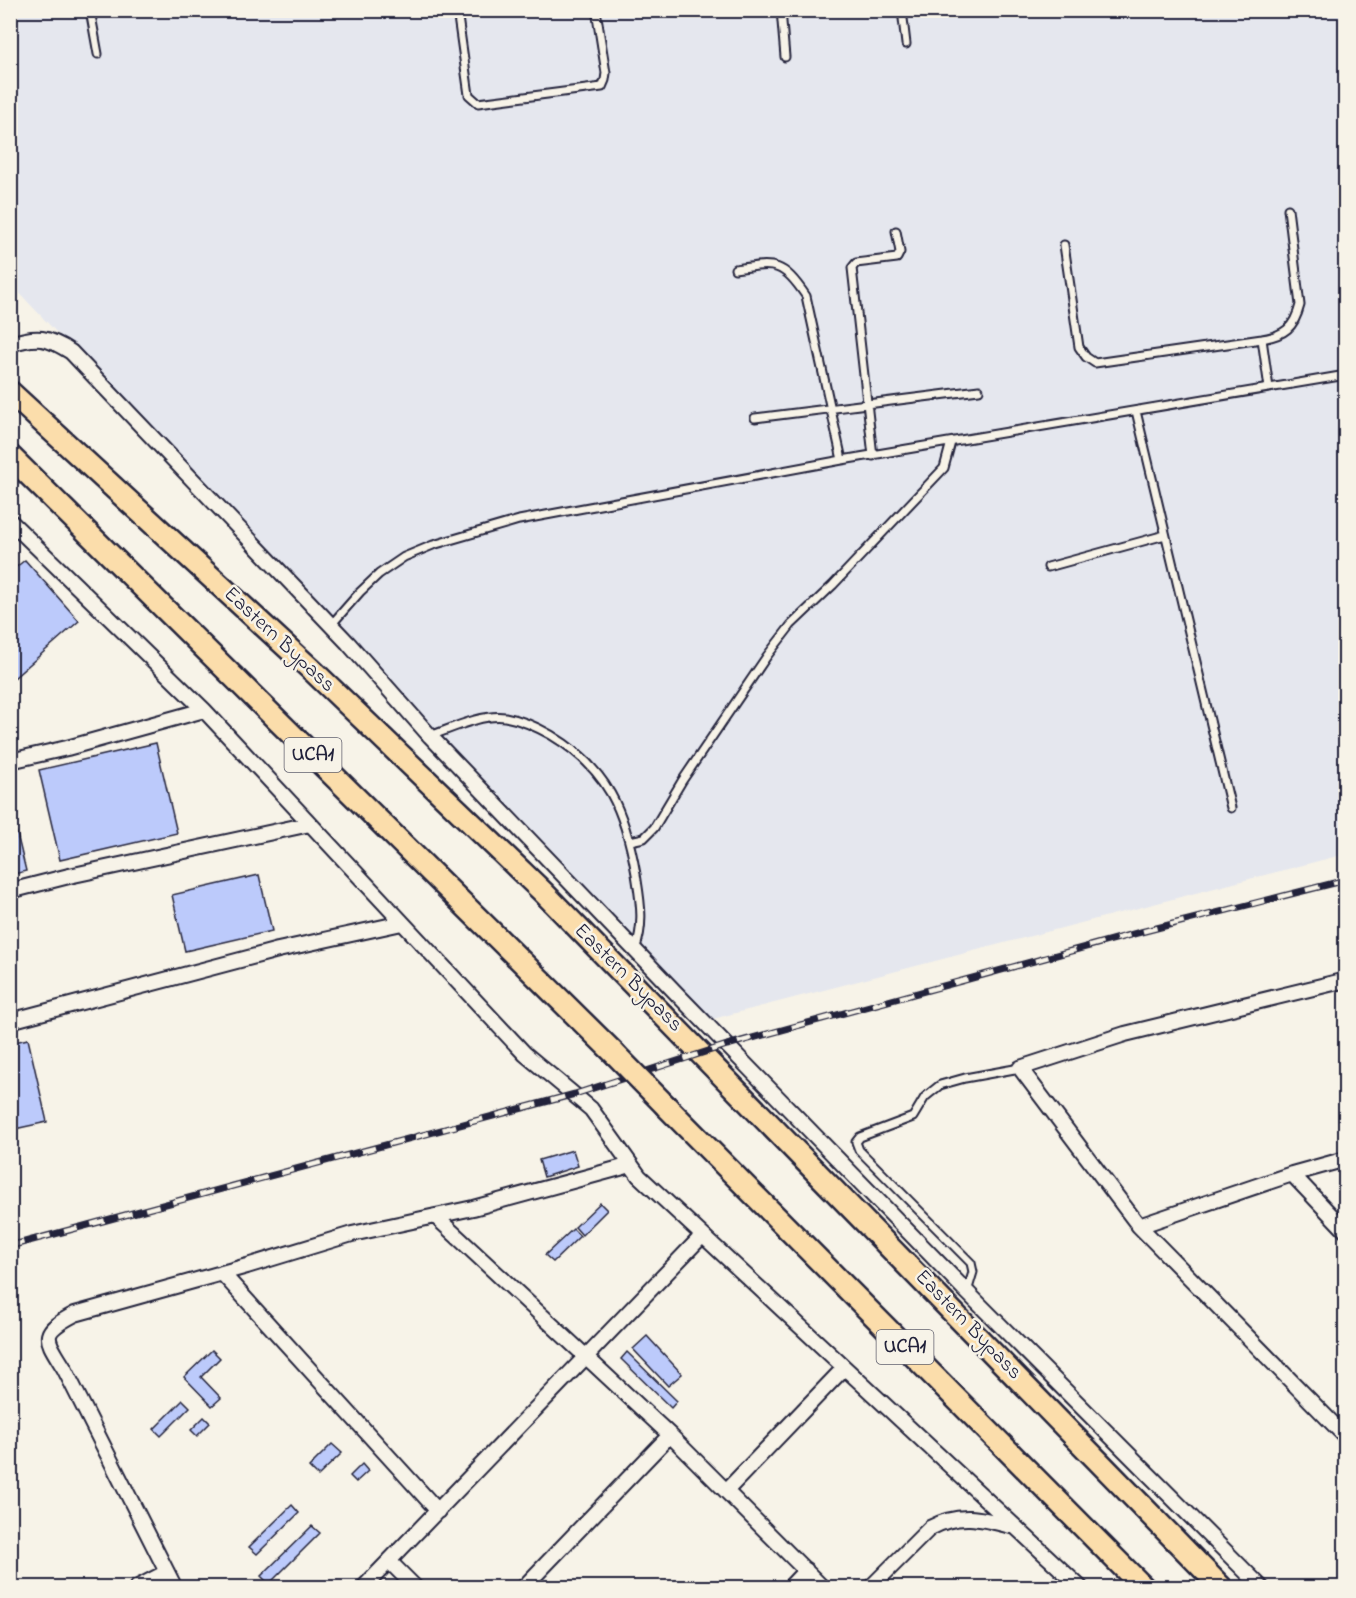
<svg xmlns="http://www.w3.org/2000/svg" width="1356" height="1598" viewBox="0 0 1356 1598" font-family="'Indie Flower',sans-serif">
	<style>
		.built { fill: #e5e7ee }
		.building { fill: #bccafb; stroke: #22223b; stroke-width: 1.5 }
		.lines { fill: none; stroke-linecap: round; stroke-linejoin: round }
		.lane-casing { stroke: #22223b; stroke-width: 11 }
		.street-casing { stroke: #22223b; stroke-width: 18 }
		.primary-casing { stroke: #22223b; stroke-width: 26 }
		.lane { stroke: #f7f3e8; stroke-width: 7 }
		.street { stroke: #f7f3e8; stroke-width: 14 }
		.primary { stroke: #fbddab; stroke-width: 21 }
		.rail-casing { stroke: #22223b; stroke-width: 7 }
		.rail { stroke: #f7f3e8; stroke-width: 4.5; stroke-dasharray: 14; stroke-linecap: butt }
		.primary-bridge-casing { stroke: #22223b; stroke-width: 26; stroke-linecap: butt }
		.primary-bridge { stroke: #fbddab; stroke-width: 21 }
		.labels { text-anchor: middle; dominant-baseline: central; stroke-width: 5; stroke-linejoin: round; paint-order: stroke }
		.shield { fill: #f7f3e8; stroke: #62616f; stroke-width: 1.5 }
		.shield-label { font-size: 20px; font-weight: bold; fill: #22223b }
		.street-label { font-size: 21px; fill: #22223b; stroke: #f7f3e8 }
	</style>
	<rect width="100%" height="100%" fill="#f7f3e8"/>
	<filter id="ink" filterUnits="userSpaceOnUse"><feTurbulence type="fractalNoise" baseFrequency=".0167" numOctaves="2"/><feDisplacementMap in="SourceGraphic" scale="12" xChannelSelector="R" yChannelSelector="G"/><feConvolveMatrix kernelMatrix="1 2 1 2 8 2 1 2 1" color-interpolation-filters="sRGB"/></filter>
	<g filter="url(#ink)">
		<path class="built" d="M11 11H1345V854L705 1021 11 284Z"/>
		<path class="building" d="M25 560 79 621 14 678 10 675V572Z
			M156 743 177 833 60 860 39 770Z
			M10 805 26 871 10 875Z
			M259 875 272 931 185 951 172 895Z
			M28 1039 47 1122 10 1130V1043Z
			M573 1150 578 1166 544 1177 539 1160Z
			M600 1203 607 1210 582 1235 575 1227Z
			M573 1229 580 1236 553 1262 545 1255Z
			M647 1336 682 1374 668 1386 633 1349Z
			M212 1350 220 1358 201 1377 221 1398 212 1406 184 1377Z
			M627 1352 677 1401 671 1408 621 1359Z
			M183 1400 190 1407 161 1436 154 1429Z
			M204 1417 210 1423 197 1436 191 1430Z
			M332 1444 342 1453 318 1476 309 1467Z
			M362 1464 368 1471 356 1482 350 1476Z
			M292 1505 299 1513 257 1554 249 1547Z
			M312 1526 320 1533 269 1584 261 1576Z"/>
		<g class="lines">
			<g class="lane-casing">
				<path id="lane" d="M90 10 98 54
					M457 10 469 95 478 103 602 87 605 80 606 73 596 10
					M781 10 785 57
					M902 10 906 44
					M1064 245 1079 347 1086 357 1095 363 1262 339C1285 335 1294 328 1300 305L1288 209
					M735 269C775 263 782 261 806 296L842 460
					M1262 339 1269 388
					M1136 411 1231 808
					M755 418 979 390
					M873 456 852 268 856 263 897 258 900 252 896 231
					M1048 567 1165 535
					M331 625 360 592 379 574 404 557 433 545 519 520 842 460 1346 375
					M430 736C453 728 481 714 505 717 522 720 537 727 551 735 608 769 625 811 636 874 640 900 645 923 635 950
					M630 841 644 838 654 828 682 781 767 656 791 625 833 585 944 468 951 442
					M967 1292 973 1272 971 1263 859 1150 856 1142 860 1137 913 1117 925 1097 940 1085 965 1078 1020 1068"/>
			</g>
			<g class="street-casing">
				<path id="street" d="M10 344C37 335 48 337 71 352L348 643 430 736 677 994 967 1292 1262 1588
					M10 521 204 710 525 1054 591 1109 639 1176 1081 1588
					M10 761 67 748 204 710
					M10 891 69 876 310 824
					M1346 980 1125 1034 1020 1068 1139 1226 1346 1437
					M10 1021 278 950 402 923
					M1292 1174 1346 1159
					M435 1216 670 1435 823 1588
					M1139 1226 1292 1174 1346 1231
					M222 1273 438 1511
					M726 1491 844 1368
					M389 1561 416 1588
					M136 1588 167 1572
					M175 1588 64 1368C45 1337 39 1333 75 1314L247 1266 352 1234 473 1208 631 1165
					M363 1588 702 1236
					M523 1588 670 1435
					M789 1588 806 1570
					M870 1588 930 1528C959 1512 981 1518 1011 1526"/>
			</g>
			<g class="primary-casing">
				<path id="primary" d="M10 392 314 672 543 892 1222 1588
					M10 456 615 1054
					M666 1106 1144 1588"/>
			</g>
			<use href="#lane" class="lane"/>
			<use href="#street" class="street"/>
			<use href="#primary" class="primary"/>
			<g class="rail-casing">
				<path id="rail" d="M10 1246 575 1094 727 1045 1137 933 1346 880"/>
			</g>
			<use href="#rail" class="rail"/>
			<g class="primary-bridge-casing">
				<path id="primary-bridge" d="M615 1054 666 1106"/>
			</g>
			<use href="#primary-bridge" class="primary-bridge"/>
		</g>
	</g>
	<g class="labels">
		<g class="shield">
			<rect x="284.5" y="738" width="57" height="34" rx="4.5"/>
			<rect x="876.5" y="1330" width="57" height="34" rx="4.5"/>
		</g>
		<g class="shield-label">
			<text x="313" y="755">UCA1</text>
			<text x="905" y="1347">UCA1</text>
		</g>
		<g class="street-label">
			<text transform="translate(279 640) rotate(43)">Eastern Bypass</text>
			<text transform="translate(628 978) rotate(45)">Eastern Bypass</text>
			<text transform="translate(968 1325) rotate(46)">Eastern Bypass</text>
		</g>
	</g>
	<rect width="1356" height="1598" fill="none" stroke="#f7f3e8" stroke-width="36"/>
	<rect x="18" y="18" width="1320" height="1562" fill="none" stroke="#22223b" stroke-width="2" filter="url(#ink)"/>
</svg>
